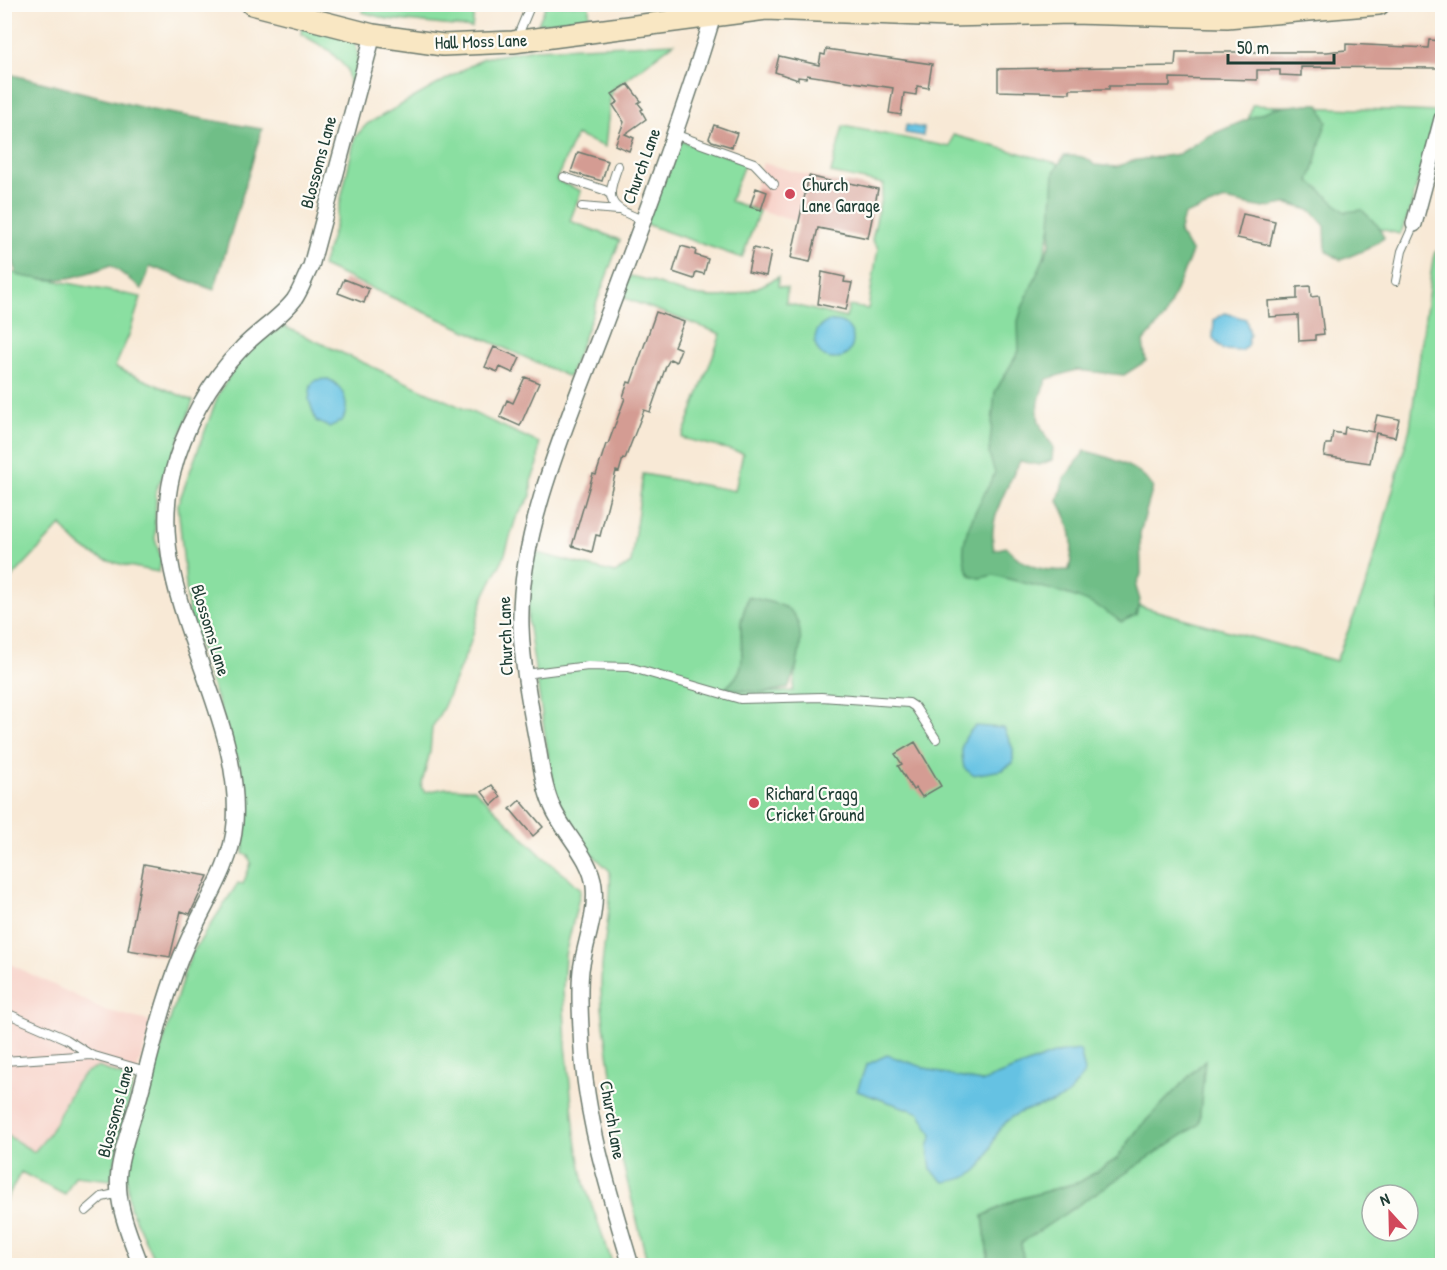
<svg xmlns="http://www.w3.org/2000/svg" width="1447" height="1270" viewBox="0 0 1447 1270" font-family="'Patrick Hand',sans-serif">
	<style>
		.built { fill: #f7d1c8 }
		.green { fill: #8adfa1; stroke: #548e6a; stroke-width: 1.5; fill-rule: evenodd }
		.forest { fill: #6fbe87; stroke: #477e5e; stroke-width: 1.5 }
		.water { fill: #65c2e3; stroke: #42808c; stroke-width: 1.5 }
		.building { fill: #d49c93 }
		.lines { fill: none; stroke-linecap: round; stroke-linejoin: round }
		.lane-casing { stroke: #6b796d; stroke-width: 10 }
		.street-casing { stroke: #6b796d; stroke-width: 18 }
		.secondary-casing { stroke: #6b796d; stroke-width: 24 }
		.lane { stroke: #fff; stroke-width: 8 }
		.street { stroke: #fff; stroke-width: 15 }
		.secondary { stroke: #f9e7c3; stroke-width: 21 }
		.poi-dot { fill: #d1495b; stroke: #fdfcf7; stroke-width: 2 }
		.labels { text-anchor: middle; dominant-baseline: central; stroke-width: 4.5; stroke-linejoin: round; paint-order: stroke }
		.street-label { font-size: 18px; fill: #1f3d34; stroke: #fdfcf7 }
		.poi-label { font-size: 18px; fill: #1f3d34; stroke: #fdfcf7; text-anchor: start }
	</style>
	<rect width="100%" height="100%" fill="#fdfcf7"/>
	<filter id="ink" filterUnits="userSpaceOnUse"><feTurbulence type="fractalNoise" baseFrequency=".0167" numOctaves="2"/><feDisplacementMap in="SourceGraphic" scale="12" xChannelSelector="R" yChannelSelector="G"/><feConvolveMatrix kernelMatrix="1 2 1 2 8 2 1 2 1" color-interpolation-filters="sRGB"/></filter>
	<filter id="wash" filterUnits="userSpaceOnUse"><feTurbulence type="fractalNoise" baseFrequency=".008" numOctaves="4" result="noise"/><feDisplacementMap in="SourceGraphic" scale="24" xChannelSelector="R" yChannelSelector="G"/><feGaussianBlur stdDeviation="1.35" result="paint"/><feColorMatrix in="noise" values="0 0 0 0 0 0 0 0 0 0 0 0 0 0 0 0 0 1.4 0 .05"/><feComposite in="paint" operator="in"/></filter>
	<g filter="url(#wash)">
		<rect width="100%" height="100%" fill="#f8e9d6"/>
		<path class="built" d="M763 163 830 181 817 227 749 208Z
			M4 961 105 1010 152 1022 134 1080 98 1067 71 1091 51 1131 34 1152 5 1134Z"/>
		<path class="green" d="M365 4H475V5L472 28 387 19 362 12Z
			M546 5H589V18L538 24Z
			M302 25 352 38C363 56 356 70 350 89L347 69 329 50 301 34Z
			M674 43 611 91 605 147 576 135 556 180 581 191 570 221 620 240 569 377 322 266 335 226 355 137 367 124 484 58 534 49Z
			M1252 105 1437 112 1409 214 1400 234 1231 189Z
			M843 126 950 147 953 135 1064 165 978 561 1336 661 1367 583 1410 428 1433 259 1435 252 1442 249V1265H1024L1021 1243 1199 1124 1204 1061 1138 1129 1117 1159 1080 1182 1015 1200 983 1216 989 1265H648L614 1128C617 1082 602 1036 601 990 600 951 613 910 610 871L579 842 555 801 528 622 527 587 533 552 615 573 631 563 643 474 735 491 743 453 682 438 721 334 619 296 630 276C645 278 660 285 675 290 716 303 741 298 778 277V286L787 288 786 303 846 318 849 306 868 309 878 248 872 240 884 184 831 173ZM748 597 786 607 798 655 793 691 764 693 726 689 737 679 742 666 741 621ZM1372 1195H1408V1231H1372Z
			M676 139 745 162 730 201 759 211 742 258 645 224Z
			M5 271 141 297 129 335 115 367 193 401 173 457 156 489 155 539 161 559 159 572C116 563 88 563 61 525L6 584 5 582Z
			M283 326 539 443 538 464 531 481V496L516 518 504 557 483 598 470 644 444 706 432 728 430 752 421 787 425 792 446 788 474 789 541 855 581 889 565 955 563 989 566 1045 575 1134 584 1183 613 1265 157 1266 130 1208 126 1171 129 1154 185 971 192 953 238 883 243 884 251 863 248 855 243 854 248 810 244 806 242 775 189 617 178 504 219 393 238 362 255 344Z
			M98 1067 134 1080 111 1180 75 1176 65 1195 21 1172 5 1202V1134L34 1152C40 1145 47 1137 51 1130 64 1111 72 1073 98 1067Z"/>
		<path class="forest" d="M5 73 152 110 262 129 214 290 150 266 142 289 111 265C73 279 57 284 17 275L12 256 5 248Z
			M1307 104H1319L1327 122C1317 143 1320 160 1309 180L1345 212 1362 210 1378 226 1384 238 1367 249 1341 260 1326 251 1325 226 1312 211 1290 203 1263 208 1225 200 1184 215 1179 233 1192 252 1165 317 1143 342 1146 361 1124 375 1076 370 1047 379C1034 407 1033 421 1053 446L1052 460 1039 465 1020 461C1007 488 987 520 994 550L1006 547C1024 567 1042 572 1069 570 1075 543 1072 525 1058 501L1064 479 1085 451C1110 457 1138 466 1153 487L1140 533 1141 574 1136 587 1140 600 1136 615 1121 622C1085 592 1037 588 994 575L980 578 970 575C950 543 982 502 995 473L989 454 995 392 1019 351 1018 321 1022 308 1050 244 1054 172 1064 156C1076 156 1086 155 1094 165L1117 167 1131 161 1179 154 1206 137 1274 108Z
			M748 597C760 600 778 602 788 609 810 625 798 668 788 688L764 693 725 688C750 669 740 652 741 624 742 615 746 606 748 597Z
			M1205 1060 1199 1124 1021 1243 1024 1265H989L983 1216 1015 1200 1080 1182 1117 1159 1138 1129Z"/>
		<path class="water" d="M906 125 924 128 923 136 905 133Z
			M1225 313 1246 319 1250 334 1247 346 1242 351 1223 350 1213 338 1214 320Z
			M815 340a19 19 0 1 1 38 0a19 19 0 1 1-38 0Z
			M328 379C344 386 351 405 342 421L329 427 316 421 309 400 311 385 316 380Z
			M975 726 1004 728 1013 749V763L1002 770 973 775 964 768C960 748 960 741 975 726Z
			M1080 1050 1085 1072C1080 1079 1074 1088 1068 1094 1053 1107 1028 1106 1012 1117 980 1140 1001 1176 944 1182L931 1170 928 1147 932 1135 920 1113 857 1091 866 1065 887 1055 944 1074 981 1082 1056 1053Z"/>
		<g id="blocks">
			<path class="building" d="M1429 40 1443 41 1441 68 1301 67V76L1280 75V70H1257V80L1170 78V86H1109V89H1070V93L998 91V69L1175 66 1176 52H1327L1346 50V44L1428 48Z
				M826 49 932 64 928 88 917 86 916 95 904 93 901 115 889 113 893 88 807 75 806 78 798 77V80L775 72 779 56 819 65 821 54 825 55Z
				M628 84 641 101 638 103 643 109 641 110 646 119 625 134 634 138 629 151 615 145 624 122 613 105 618 102 612 94Z
				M714 125 737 133 732 147 712 141 709 138Z
				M578 152 608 161 602 181 571 172Z
				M809 176 845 185V182L878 189 868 238 818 228 810 262 791 258Z
				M756 188 767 192 761 210 750 207Z
				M1243 214 1275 221 1270 245 1237 238Z
				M681 246 696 250 695 255 708 259 704 274 696 272 694 279 673 272Z
				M753 248 771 252 766 276 748 272Z
				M822 272 845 277 844 282 852 283 846 310 818 304Z
				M344 279 369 289 364 303 338 293Z
				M1310 286 1311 297 1319 296 1324 334 1315 335V340L1299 341 1298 315 1269 317 1268 301 1297 299V287Z
				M656 312 684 322 674 346 681 349 676 362 670 359 666 366 650 412 644 410 625 459 623 458 619 472 616 471 600 536 596 535 592 552 572 546 593 474 596 475 606 444H608L625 398 623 397 628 382 631 383Z
				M494 347 520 358 513 373 500 367 498 372 485 367Z
				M525 377 539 383 520 426 500 417 507 400 513 403Z
				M1377 415 1399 419 1395 437 1376 433 1370 463 1324 456 1326 444H1331L1333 432 1344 434 1345 427 1373 432Z
				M915 742 941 786 922 797 916 788 913 790 898 766 902 764 895 754Z
				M492 785 501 797 492 805 482 792Z
				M520 800 543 827 533 836 510 809Z
				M144 864 208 876 190 914 181 911 170 957 128 950Z"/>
		</g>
	</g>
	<g filter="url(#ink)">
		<use href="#blocks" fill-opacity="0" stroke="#6b796d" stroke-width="1.5"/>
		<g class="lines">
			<g class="lane-casing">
				<path id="lane" d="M516 40 531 4
					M674 134 754 163 774 184
					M618 166C605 201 608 207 643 220
					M564 177 604 190 610 194
					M582 207 618 210
					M1396 281 1402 251 1414 224
					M525 674 588 666 629 667 740 699 821 697 909 703 915 707 936 739
					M4 1012 66 1039 91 1055 146 1071
					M4 1061 91 1055
					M86 1211 102 1197 120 1193"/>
			</g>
			<g class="street-casing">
				<path id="street" d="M1414 224 1442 119
					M141 1266C130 1236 115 1204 119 1171 122 1147 132 1122 139 1098 153 1046 165 992 187 943 204 904 232 867 235 823 243 704 143 595 172 475 183 430 209 381 242 348 258 331 280 318 294 300 301 290 305 277 311 266L373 35
					M631 1266C608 1188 583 1111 581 1029 580 1010 579 989 581 970 585 942 597 915 594 886 591 857 563 833 552 806 543 786 541 763 537 742 530 704 522 665 521 626 518 532 569 418 602 331 641 227 681 122 713 16"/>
			</g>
			<g class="secondary-casing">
				<path id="secondary" d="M252 4 373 35 443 45 513 42 766 9 948 16 1072 13 1227 17 1379 4"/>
			</g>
			<use href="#lane" class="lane"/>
			<use href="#street" class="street"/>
			<use href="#secondary" class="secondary"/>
		</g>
	</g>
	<g class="poi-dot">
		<circle cx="790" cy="194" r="6"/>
		<circle cx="754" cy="803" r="6"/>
	</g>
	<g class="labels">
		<g class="street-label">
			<text transform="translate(481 41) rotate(-2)">Hall Moss Lane</text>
			<text transform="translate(318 162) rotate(-75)">Blossoms Lane</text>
			<text transform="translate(641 166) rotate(-70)">Church Lane</text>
			<text transform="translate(211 630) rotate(73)">Blossoms Lane</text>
			<text transform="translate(505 636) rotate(-92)">Church Lane</text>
			<text transform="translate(115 1111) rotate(-75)">Blossoms Lane</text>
			<text transform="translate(613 1120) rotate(80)">Church Lane</text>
		</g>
		<g class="poi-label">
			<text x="802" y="184">Church<tspan x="802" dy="21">Lane Garage</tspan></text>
			<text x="766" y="793">Richard Cragg<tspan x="766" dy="21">Cricket Ground</tspan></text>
		</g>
	</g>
	<rect width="1447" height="1270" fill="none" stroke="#fdfcf7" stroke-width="24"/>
	<g transform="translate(1390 1213) rotate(338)"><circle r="28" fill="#fdfcf7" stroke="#a4b0a9" stroke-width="1.5"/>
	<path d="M0-4.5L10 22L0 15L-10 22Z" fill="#d1495b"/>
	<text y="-9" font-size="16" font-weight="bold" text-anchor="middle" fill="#1f3d34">N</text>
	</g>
	<path d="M1228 54v9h106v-9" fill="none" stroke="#1f3d34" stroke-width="3"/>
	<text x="1237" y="54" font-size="18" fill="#1f3d34" stroke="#fdfcf7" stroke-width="4.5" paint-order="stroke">50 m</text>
</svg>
